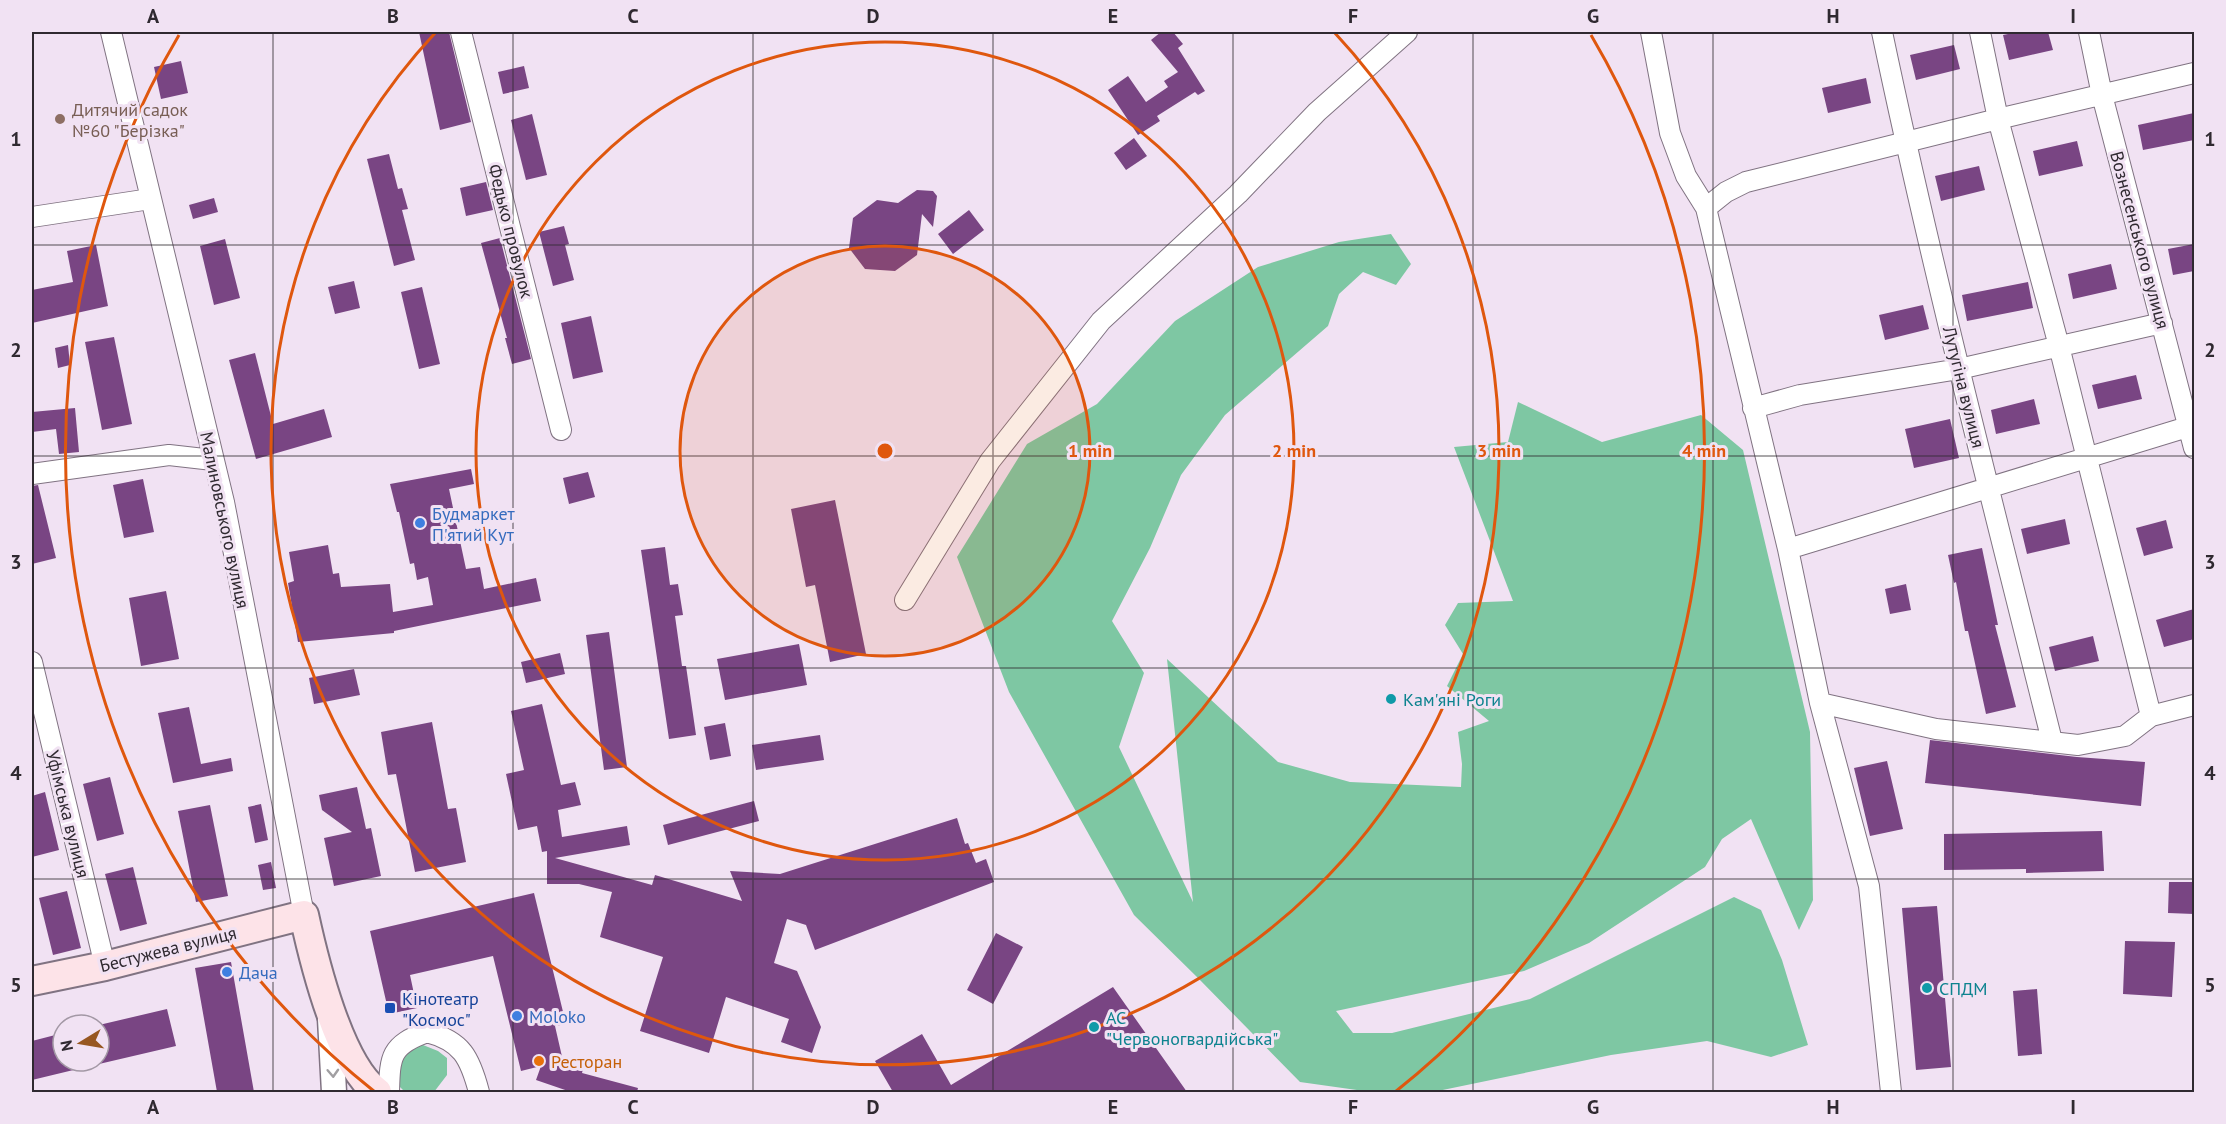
<svg xmlns="http://www.w3.org/2000/svg" width="2226" height="1124" viewBox="0 0 2226 1124" font-family="'PT Sans',sans-serif">
	<style>
		.green { fill: #7ec7a3 }
		.building { fill: #794583 }
		.lines { fill: none; stroke-linecap: round; stroke-linejoin: round }
		.minor-casing { stroke: #807382; stroke-width: 22 }
		.tertiary-casing { stroke: #807382; stroke-width: 27 }
		.secondary-casing { stroke: #807382; stroke-width: 32 }
		.minor { stroke: #fff; stroke-width: 20 }
		.tertiary { stroke: #fff; stroke-width: 24 }
		.secondary { stroke: #fde3e8; stroke-width: 28 }
		.oneway { stroke: #a19fa2 }
		.grid { fill: none; stroke: #2f2930; stroke-width: 1.5; stroke-opacity: 0.55 }
		.ring { fill: none; stroke: #df570e; stroke-width: 3 }
		.education-dot { fill: #8d6e63; stroke: #f1e2f3; stroke-width: 2 }
		.shop-dot { fill: #3f7fe0; stroke: #f1e2f3; stroke-width: 2 }
		.culture-dot { fill: #0f9aa8; stroke: #f1e2f3; stroke-width: 2 }
		.transit-dot { fill: #1a4fb4; stroke: #f1e2f3; stroke-width: 2 }
		.food-dot { fill: #e8710a; stroke: #f1e2f3; stroke-width: 2 }
		.labels { text-anchor: middle; dominant-baseline: central; stroke-width: 6; stroke-linejoin: round; paint-order: stroke }
		.education-label { font-size: 18px; fill: #785e54; stroke: #f1e2f3; text-anchor: start }
		.street-label { font-size: 18px; fill: #2f2930; stroke: #f1e2f3 }
		.shop-label { font-size: 18px; fill: #366cbe; stroke: #f1e2f3; text-anchor: start }
		.culture-label { font-size: 18px; fill: #0d838f; stroke: #f1e2f3; text-anchor: start }
		.transit-label { font-size: 18px; fill: #164399; stroke: #f1e2f3; text-anchor: start }
		.food-label { font-size: 18px; fill: #c56008; stroke: #f1e2f3; text-anchor: start }
		.centre { fill: #df570e; stroke: #f1e2f3; stroke-width: 3 }
		.ring-label { font-size: 18px; text-anchor: middle; font-weight: bold; fill: #df570e; stroke: #f1e2f3; stroke-width: 6; stroke-linejoin: round; paint-order: stroke }
		.neatline { fill: none; stroke: #2f2930; stroke-width: 2 }
		.grid-label { font-size: 20px; text-anchor: middle; font-weight: bold; fill: #2f2930 }
	</style>
	<rect width="100%" height="100%" fill="#f1e2f3"/>
	<path class="green" d="M1391 234 1411 264 1396 285 1363 272 1339 294 1328 326 1225 415 1181 475 1150 548 1112 621 1144 673 1119 747 1193 902 1167 659 1278 762 1350 782 1461 787 1462 764 1458 732 1489 721 1447 686 1463 654 1445 625 1458 603 1513 601 1454 447 1508 442 1518 402 1602 442 1701 415 1743 450 1810 732 1813 900 1799 930 1751 819 1722 839 1705 867 1589 943 1524 971 1336 1011 1353 1033H1392L1530 999 1734 897 1761 910 1782 960 1808 1045 1771 1057 1707 1041 1611 1055 1433 1092H1371L1300 1082 1199 979 1134 915 1009 692 957 557 1027 444 1097 404 1175 321 1258 267 1339 242Z
		M423 1045 438 1051 447 1058V1075L434 1092H405L398 1085 397 1065 412 1046Z"/>
	<path class="building" d="M419 32H449L471 122 440 130Z
		M1161 32H1173L1183 44 1178 48 1205 91 1198 95 1195 92 1157 116 1160 121 1138 135 1108 90 1128 76 1146 102 1168 87 1164 81 1178 72 1151 40Z
		M2018 32H2048L2053 50 2009 60 2003 35Z
		M1954 45 1960 69 1916 80 1910 55Z
		M181 61 188 93 161 99 154 67Z
		M524 66 529 88 503 94 498 72Z
		M1866 78 1871 103 1828 113 1822 88Z
		M2194 113V140L2143 150 2138 125Z
		M532 114 547 175 526 180 511 120Z
		M1134 138 1147 156 1126 170 1114 153Z
		M2077 141 2083 166 2039 176 2033 151Z
		M389 154 398 189 402 188 408 209 402 210 415 260 394 266 367 159Z
		M1979 166 1985 190 1941 201 1935 176Z
		M486 182 493 210 466 216 460 188Z
		M917 190 933 191 937 196 933 227 922 214 917 255 895 271 865 269 849 248 853 218 877 200 898 203Z
		M214 198 218 212 193 219 189 205Z
		M969 210 984 230 953 254 938 234Z
		M564 226 569 244 565 245 574 280 553 286 539 232Z
		M500 238 531 359 512 364 505 338H507L481 243Z
		M225 239 240 298 214 305 200 246Z
		M2194 244V271L2173 275 2168 249Z
		M96 245 108 306 32 323V290L73 282 67 251Z
		M2111 264 2117 289 2073 299 2068 274Z
		M354 281 360 308 335 314 328 287Z
		M2028 282 2033 308 1967 321 1962 295Z
		M422 287 440 364 419 369 401 292Z
		M1923 305 1929 329 1885 340 1879 315Z
		M591 316 603 372 573 379 561 323Z
		M114 337 132 424 102 430 85 342Z
		M68 345 70 365 58 368 55 348Z
		M255 353 273 424 324 409 332 437 256 459 229 360Z
		M2136 375 2142 399 2098 409 2092 385Z
		M2034 399 2040 424 1996 434 1991 410Z
		M75 408 79 452 59 454 56 429 32 432V412Z
		M1950 419 1959 458 1914 468 1905 429Z
		M471 469 474 484 449 489 466 569 480 567 484 589 536 578 541 601 394 631V633L298 642 288 583 294 581 289 552 328 545 333 574 339 573 341 587 390 584 393 612 433 605 428 577 417 580 414 563 410 564 399 512H397L390 484Z
		M588 472 595 497 569 504 563 478Z
		M143 479 154 532 124 538 113 485Z
		M38 485 56 558 32 564V486Z
		M835 500 866 654 830 662 815 585 806 587 791 509Z
		M2065 519 2070 544 2027 554 2021 529Z
		M2166 520 2173 548 2144 556 2136 528Z
		M665 547 670 585 678 584 683 615 675 616 682 666H686L696 735 669 739 641 550Z
		M1982 548 1998 625H1995L2016 707 1986 714 1968 631H1965L1956 582 1954 583 1948 555Z
		M1906 584 1911 610 1890 614 1885 589Z
		M166 591 179 659 141 666 129 598Z
		M2194 609V639L2164 647 2156 620Z
		M609 632 627 767 604 770 586 635Z
		M2093 636 2099 661 2055 671 2049 647Z
		M799 644 807 685 725 700 717 659Z
		M560 653 565 674 526 683 521 662Z
		M354 669 360 695 314 704 309 678Z
		M542 704 561 785 575 782 581 805 558 810 562 837 627 826 630 845 555 858 652 885 655 875 742 901 730 871 780 874 957 818 965 844 968 843 976 863 986 859 994 882 815 950 806 925 787 919 774 963 797 971 821 1027 812 1053 781 1042 789 1019 726 997 709 1053 640 1031 663 957 600 937 612 892 579 884H547V851L542 852 537 826 518 830 506 774 524 770 511 711Z
		M189 707 201 764 231 758 233 771 173 783 158 713Z
		M432 722 448 809 456 808 466 862 415 872 396 774 388 775 381 732Z
		M725 723 731 756 710 760 704 727Z
		M820 735 824 760 756 770 752 745Z
		M1930 740 2077 757 2145 762 2141 806 1925 783Z
		M1887 761 1903 829 1870 836 1854 768Z
		M110 777 124 834 97 841 83 784Z
		M357 787 366 829 371 828 381 876 334 886 324 838 352 832 322 810 319 795Z
		M45 792 59 850 32 857V796Z
		M754 801 759 821 668 845 663 825Z
		M261 804 268 840 255 843 248 807Z
		M210 805 228 896 196 902 178 811Z
		M2102 831 2104 871 2026 873V869L1944 870V834Z
		M271 862 276 888 263 890 258 865Z
		M133 867 147 924 120 931 105 874Z
		M2169 882H2194V914L2168 913Z
		M67 891 81 948 53 955 39 898Z
		M534 893 566 1024 555 1026 563 1061 583 1069 582 1073 638 1088 637 1092H571L536 1080 541 1066 521 1071 493 956 410 975 417 1008 389 1014 370 931Z
		M1937 906 1951 1067 1916 1070 1902 908Z
		M996 933 1023 947 993 1004 967 990Z
		M2125 941 2175 942 2172 997 2123 994Z
		M231 962 254 1092H217L195 968Z
		M1113 987 1187 1092H893L875 1061 922 1034 951 1085Z
		M2037 989 2042 1054 2018 1056 2013 991Z
		M167 1009 176 1046 99 1064V1025Z
		M63 1033V1061H90V1066L32 1080V1041Z"/>
	<g class="lines">
		<g class="minor-casing">
			<path id="minor" d="M111 32 224 502 304 915
				M461 32 561 430
				M1651 32 1670 133 1686 176 1706 208 1788 549 1820 703 1869 886 1891 1092
				M1882 32C1932 270 1993 505 2052 741
				M1980 32 1998 119 2059 346 2151 716
				M2089 32 2102 95 2194 448
				M1706 208 1726 192 1746 182 1998 119 2194 73
				M32 217 150 199
				M1753 408 1800 395 1959 369 2162 323
				M32 474 169 455 213 460
				M1788 549 2194 425
				M905 600 990 461 1101 321 1238 194 1317 112 1407 32
				M32 662 105 966
				M1820 703 1936 729 2078 745 2125 736 2151 716 2194 705
				M389 1092C390 1057 390 1045 427 1032 462 1041 470 1058 479 1092"/>
		</g>
		<g class="tertiary-casing">
			<path id="tertiary" d="M330 1019 334 1092"/>
		</g>
		<g class="secondary-casing">
			<path id="secondary" d="M32 981 105 966 304 915C314 961 339 1064 377 1092"/>
		</g>
		<use href="#minor" class="minor"/>
		<use href="#tertiary" class="tertiary"/>
		<use href="#secondary" class="secondary"/>
	</g>
	<defs><path id="oneway-chevron" d="M-2-3.5L2.5 0L-2 3.5" fill="none" stroke-width="1.6" stroke-linecap="round" stroke-linejoin="round" transform="scale(1.5)"/></defs>
	<use class="oneway" href="#oneway-chevron" transform="translate(333 1073) rotate(87)"/>
	<path class="grid" d="M273 32V1092M513 32V1092M753 32V1092M993 32V1092M1233 32V1092M1473 32V1092M1713 32V1092M1953 32V1092M32 245H2194M32 456H2194M32 668H2194M32 879H2194"/>
	<circle cx="885" cy="451" r="205" fill="#df570e" fill-opacity=".12"/>
	<g class="ring">
		<circle cx="885" cy="451" r="205"/>
		<circle cx="885" cy="451" r="409"/>
		<path d="M1334 32A614 614 0 1 1 436 32"/>
		<path d="M375 1092A819 819 0 0 1 179 35M1591 35A819 819 0 0 1 1395 1092"/>
	</g>
	<circle class="education-dot" cx="60" cy="119" r="6"/>
	<g class="shop-dot">
		<circle cx="420" cy="523" r="6"/>
		<circle cx="227" cy="972" r="6"/>
		<circle cx="517" cy="1016" r="6"/>
	</g>
	<g class="culture-dot">
		<circle cx="1391" cy="699" r="6"/>
		<circle cx="1927" cy="988" r="6"/>
		<circle cx="1094" cy="1027" r="6"/>
	</g>
	<rect class="transit-dot" x="384" y="1002" width="12" height="12" rx="3"/>
	<circle class="food-dot" cx="539" cy="1061" r="6"/>
	<g class="labels">
		<g class="education-label">
			<text x="72" y="109">Дитячий садок<tspan x="72" dy="21">№60 "Берізка"</tspan></text>
		</g>
		<g class="street-label">
			<text transform="translate(511 231) rotate(76)">Федько провулок</text>
			<text transform="translate(2140 240) rotate(75)">Вознесенського вулиця</text>
			<text transform="translate(1964 387) rotate(76)">Лутугіна вулиця</text>
			<text transform="translate(225 520) rotate(78)">Малиновського вулиця</text>
			<text transform="translate(68 814) rotate(76)">Уфімська вулиця</text>
			<text transform="translate(168 949) rotate(-14)">Бестужева вулиця</text>
		</g>
		<g class="shop-label">
			<text x="432" y="513">Будмаркет<tspan x="432" dy="21">П'ятий Кут</tspan></text>
			<text x="239" y="972">Дача</text>
			<text x="529" y="1016">Moloko</text>
		</g>
		<g class="culture-label">
			<text x="1403" y="699">Кам'яні Роги</text>
			<text x="1939" y="988">СПДМ</text>
			<text x="1106" y="1017">АС<tspan x="1106" dy="21">"Червоногвардійська"</tspan></text>
		</g>
		<g class="transit-label">
			<text x="402" y="998">Кінотеатр<tspan x="402" dy="21">"Космос"</tspan></text>
		</g>
		<g class="food-label">
			<text x="551" y="1061">Ресторан</text>
		</g>
	</g>
	<circle cx="885" cy="451" r="9" class="centre"/>
	<g class="ring-label">
		<text x="1090" y="457">1 min</text>
		<text x="1294" y="457">2 min</text>
		<text x="1499" y="457">3 min</text>
		<text x="1704" y="457">4 min</text>
	</g>
	<rect width="2226" height="1124" fill="none" stroke="#f1e2f3" stroke-width="66"/>
	<g transform="translate(81 1043) rotate(259)"><circle r="28" fill="#f1e2f3" stroke="#a398a5" stroke-width="1.5"/>
	<path d="M0-4.5L10 22L0 15L-10 22Z" fill="#975721"/>
	<text y="-9" font-size="16" font-weight="bold" text-anchor="middle" fill="#2f2930">N</text>
	</g>
	<rect x="33" y="33" width="2160" height="1058" class="neatline"/>
	<g class="grid-label">
		<text x="153" y="23">A</text>
		<text x="393" y="23">B</text>
		<text x="633" y="23">C</text>
		<text x="873" y="23">D</text>
		<text x="1113" y="23">E</text>
		<text x="1353" y="23">F</text>
		<text x="1593" y="23">G</text>
		<text x="1833" y="23">H</text>
		<text x="2073" y="23">I</text>
		<text x="16" y="146">1</text>
		<text x="2210" y="146">1</text>
		<text x="16" y="357">2</text>
		<text x="2210" y="357">2</text>
		<text x="16" y="569">3</text>
		<text x="2210" y="569">3</text>
		<text x="16" y="780">4</text>
		<text x="2210" y="780">4</text>
		<text x="16" y="992">5</text>
		<text x="2210" y="992">5</text>
		<text x="153" y="1114">A</text>
		<text x="393" y="1114">B</text>
		<text x="633" y="1114">C</text>
		<text x="873" y="1114">D</text>
		<text x="1113" y="1114">E</text>
		<text x="1353" y="1114">F</text>
		<text x="1593" y="1114">G</text>
		<text x="1833" y="1114">H</text>
		<text x="2073" y="1114">I</text>
	</g>
</svg>
